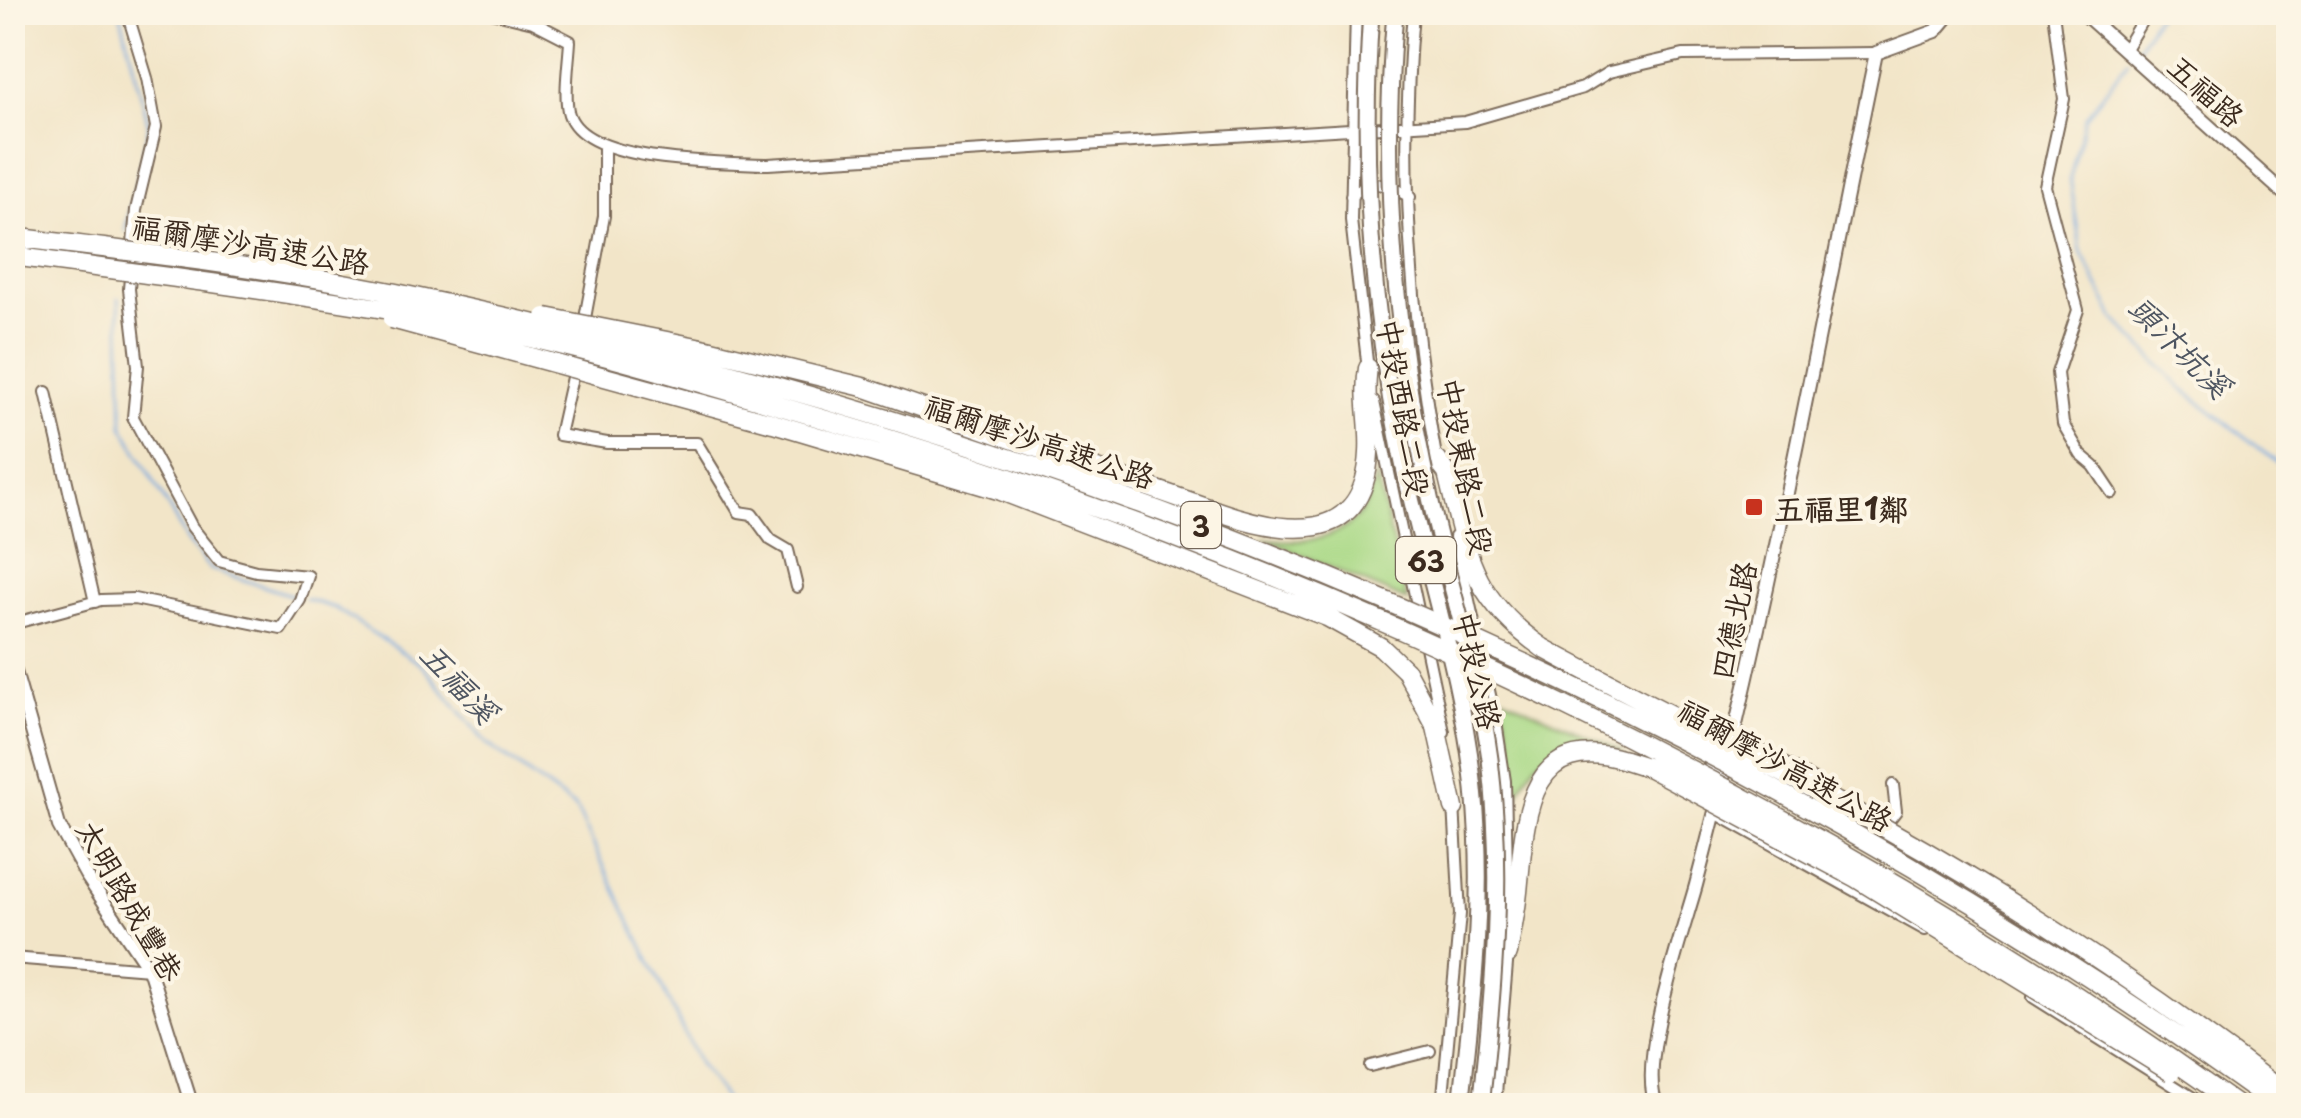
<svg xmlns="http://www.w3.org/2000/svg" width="2301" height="1118" viewBox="0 0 2301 1118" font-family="'Playpen Sans','LXGW WenKai TC',sans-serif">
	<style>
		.green { fill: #aad987; stroke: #728252; stroke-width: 2.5 }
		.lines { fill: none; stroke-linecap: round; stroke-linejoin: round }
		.stream { stroke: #72a6de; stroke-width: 2.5 }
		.minor-casing { stroke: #7b6b5a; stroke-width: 14 }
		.tertiary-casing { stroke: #7b6b5a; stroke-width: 16 }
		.motorway-casing { stroke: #7b6b5a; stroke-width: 21 }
		.minor { stroke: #fff; stroke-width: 10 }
		.tertiary { stroke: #fff; stroke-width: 12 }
		.motorway { stroke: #fff; stroke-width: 18 }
		.primary-bridge-casing { stroke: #7b6b5a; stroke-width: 19; stroke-linecap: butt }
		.motorway-bridge-casing { stroke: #7b6b5a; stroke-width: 21; stroke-linecap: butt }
		.primary-bridge { stroke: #fff; stroke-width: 15 }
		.motorway-bridge { stroke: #fff; stroke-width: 18 }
		.poi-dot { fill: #c8321e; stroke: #fcf5e5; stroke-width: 4 }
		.labels { text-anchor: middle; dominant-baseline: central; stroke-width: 8; stroke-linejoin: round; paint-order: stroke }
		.shield { fill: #fcf5e5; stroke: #75675a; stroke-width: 2.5 }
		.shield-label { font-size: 28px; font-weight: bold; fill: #3b2a1e }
		.street-label { font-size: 30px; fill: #3b2a1e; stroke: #fcf5e5 }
		.poi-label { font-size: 30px; font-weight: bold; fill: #3b2a1e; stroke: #fcf5e5; text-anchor: start }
		.water-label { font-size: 32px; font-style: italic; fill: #4e5561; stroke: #fcf5e5 }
	</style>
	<rect width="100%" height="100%" fill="#fcf5e5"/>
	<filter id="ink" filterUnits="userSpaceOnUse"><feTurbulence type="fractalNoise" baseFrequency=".01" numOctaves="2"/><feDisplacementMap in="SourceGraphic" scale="20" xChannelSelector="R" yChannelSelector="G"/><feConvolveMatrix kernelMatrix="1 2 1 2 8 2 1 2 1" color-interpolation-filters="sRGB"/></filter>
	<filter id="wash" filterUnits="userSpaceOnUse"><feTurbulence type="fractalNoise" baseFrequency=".0048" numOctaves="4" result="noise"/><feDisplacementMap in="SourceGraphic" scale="40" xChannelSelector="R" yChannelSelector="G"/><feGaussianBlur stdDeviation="2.25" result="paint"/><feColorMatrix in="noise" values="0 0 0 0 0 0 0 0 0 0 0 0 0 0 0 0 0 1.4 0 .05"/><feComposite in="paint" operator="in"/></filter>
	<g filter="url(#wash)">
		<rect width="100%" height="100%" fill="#f2e5c8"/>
		<path class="green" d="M1376 474 1407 601 1263 538C1317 547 1365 536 1376 474Z
			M1501 696 1624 752C1567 748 1539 738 1516 800L1512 744Z"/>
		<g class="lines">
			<path class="stream" d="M120 12 149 126 125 231
				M2136 51 2159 12
				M2128 61 2085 118 2070 178 2081 252 2115 319 2180 387 2288 471
				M119 298 123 426 188 542 210 569 297 597
				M305 599 335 608 423 666 486 743 576 808 699 1064 730 1106"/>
		</g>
	</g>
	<g filter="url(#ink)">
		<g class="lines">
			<g class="minor-casing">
				<path id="minor" d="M491 12 533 22 570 41C569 62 564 90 568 111 580 165 724 162 768 164L1465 122 1583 88 1609 72 1683 55 1876 53
					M1356 12 1351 220 1368 370
					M1413 12C1400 161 1410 315 1437 462
					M2053 12 2064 99 2045 186 2078 310 2057 373 2063 424 2081 455 2094 466 2112 493
					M2125 49 2147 12
					M1351 196C1372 177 1388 184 1410 197
					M583 329 604 216V148
					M12 338 14 345
					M579 346 559 435 607 443H697L739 512 752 514 771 540 788 550 797 587
					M46 392 95 602
					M1374 402 1444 732
					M1455 537 1496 722 1505 781 1508 915
					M12 624 101 600 134 599 281 629 300 600 308 576 256 571 219 561 192 527 133 417 138 366 129 289 136 210 156 127 147 78 127 12
					M1734 735 1816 781
					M1707 769 1724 776
					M1717 814 1925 930
					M1882 829 1896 811 1893 785
					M12 958 149 969
					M2033 997 2206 1106
					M1370 1066 1430 1051
					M1442 1106 1460 914 1454 804
					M1495 1106 1508 952"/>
			</g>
			<g class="tertiary-casing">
				<path id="tertiary" d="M2082 12 2288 197
					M12 661 59 826 86 875 149 969 192 1106
					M1657 1106C1636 1066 1683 932 1696 885 1769 611 1818 331 1876 53L1936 31 1952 12"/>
			</g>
			<g class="motorway-casing">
				<path id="motorway" d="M1437 460 1447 473C1467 553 1470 597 1543 648
					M1217 511C1282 534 1364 548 1369 453 1371 424 1363 397 1368 368
					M1406 671 1436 727 1454 808
					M1508 954C1511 934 1516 913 1518 892 1525 822 1525 730 1625 760"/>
			</g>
			<use href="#minor" class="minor"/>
			<use href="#tertiary" class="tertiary"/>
			<use href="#motorway" class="motorway"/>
			<g class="primary-bridge-casing">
				<path id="primary-bridge" d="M1371 12C1361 158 1371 307 1400 449 1423 562 1462 674 1474 789 1485 896 1473 999 1461 1106
					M1395 12C1381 174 1394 335 1429 493 1448 582 1478 669 1490 759 1504 875 1494 989 1481 1106"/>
			</g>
			<g class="motorway-bridge-casing">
				<path id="motorway-bridge" d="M12 237C147 253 282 269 415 297 1093 441 1714 698 2277 1106
					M12 256C148 274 285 292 420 315 558 339 695 381 830 421 1334 570 1809 800 2238 1106
					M546 317 707 349 863 387 1217 511
					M392 319 773 423 1001 491 1327 617 1381 647 1406 671
					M1543 648C1656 709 1772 765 1885 828 2026 907 2160 997 2288 1096
					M1625 760 1650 768 1856 878 2171 1072"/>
			</g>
			<use href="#primary-bridge" class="primary-bridge"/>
			<use href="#motorway-bridge" class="motorway-bridge"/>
		</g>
	</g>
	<rect class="poi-dot" x="1744" y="497" width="20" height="20" rx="5"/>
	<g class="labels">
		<g class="shield">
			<rect x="1181" y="502" width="40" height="46" rx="8"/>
			<rect x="1396" y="537" width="60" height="46" rx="8"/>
		</g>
		<g class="shield-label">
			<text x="1201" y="525">3</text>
			<text x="1426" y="560">63</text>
		</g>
		<g class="street-label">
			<text transform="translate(2207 90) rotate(42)">五福路</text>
			<text transform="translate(251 243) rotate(9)">福爾摩沙高速公路</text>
			<text transform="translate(1405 407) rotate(80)">中投西路二段</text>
			<text transform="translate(1040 440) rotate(18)">福爾摩沙高速公路</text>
			<text transform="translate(1467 466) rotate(79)">中投東路二段</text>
			<text transform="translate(1732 620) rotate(-78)">四德北路</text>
			<text transform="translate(1479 670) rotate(77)">中投公路</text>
			<text transform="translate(1786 764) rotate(29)">福爾摩沙高速公路</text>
			<text transform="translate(131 900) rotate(60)">太明路成豐巷</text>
		</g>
		<g class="poi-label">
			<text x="1774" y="507">五福里1鄰</text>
		</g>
		<g class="water-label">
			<text transform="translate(2181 346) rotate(45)">頭汴坑溪</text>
			<text transform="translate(460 682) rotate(47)">五福溪</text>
		</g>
	</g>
	<rect width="2301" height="1118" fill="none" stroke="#fcf5e5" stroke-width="50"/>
</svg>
